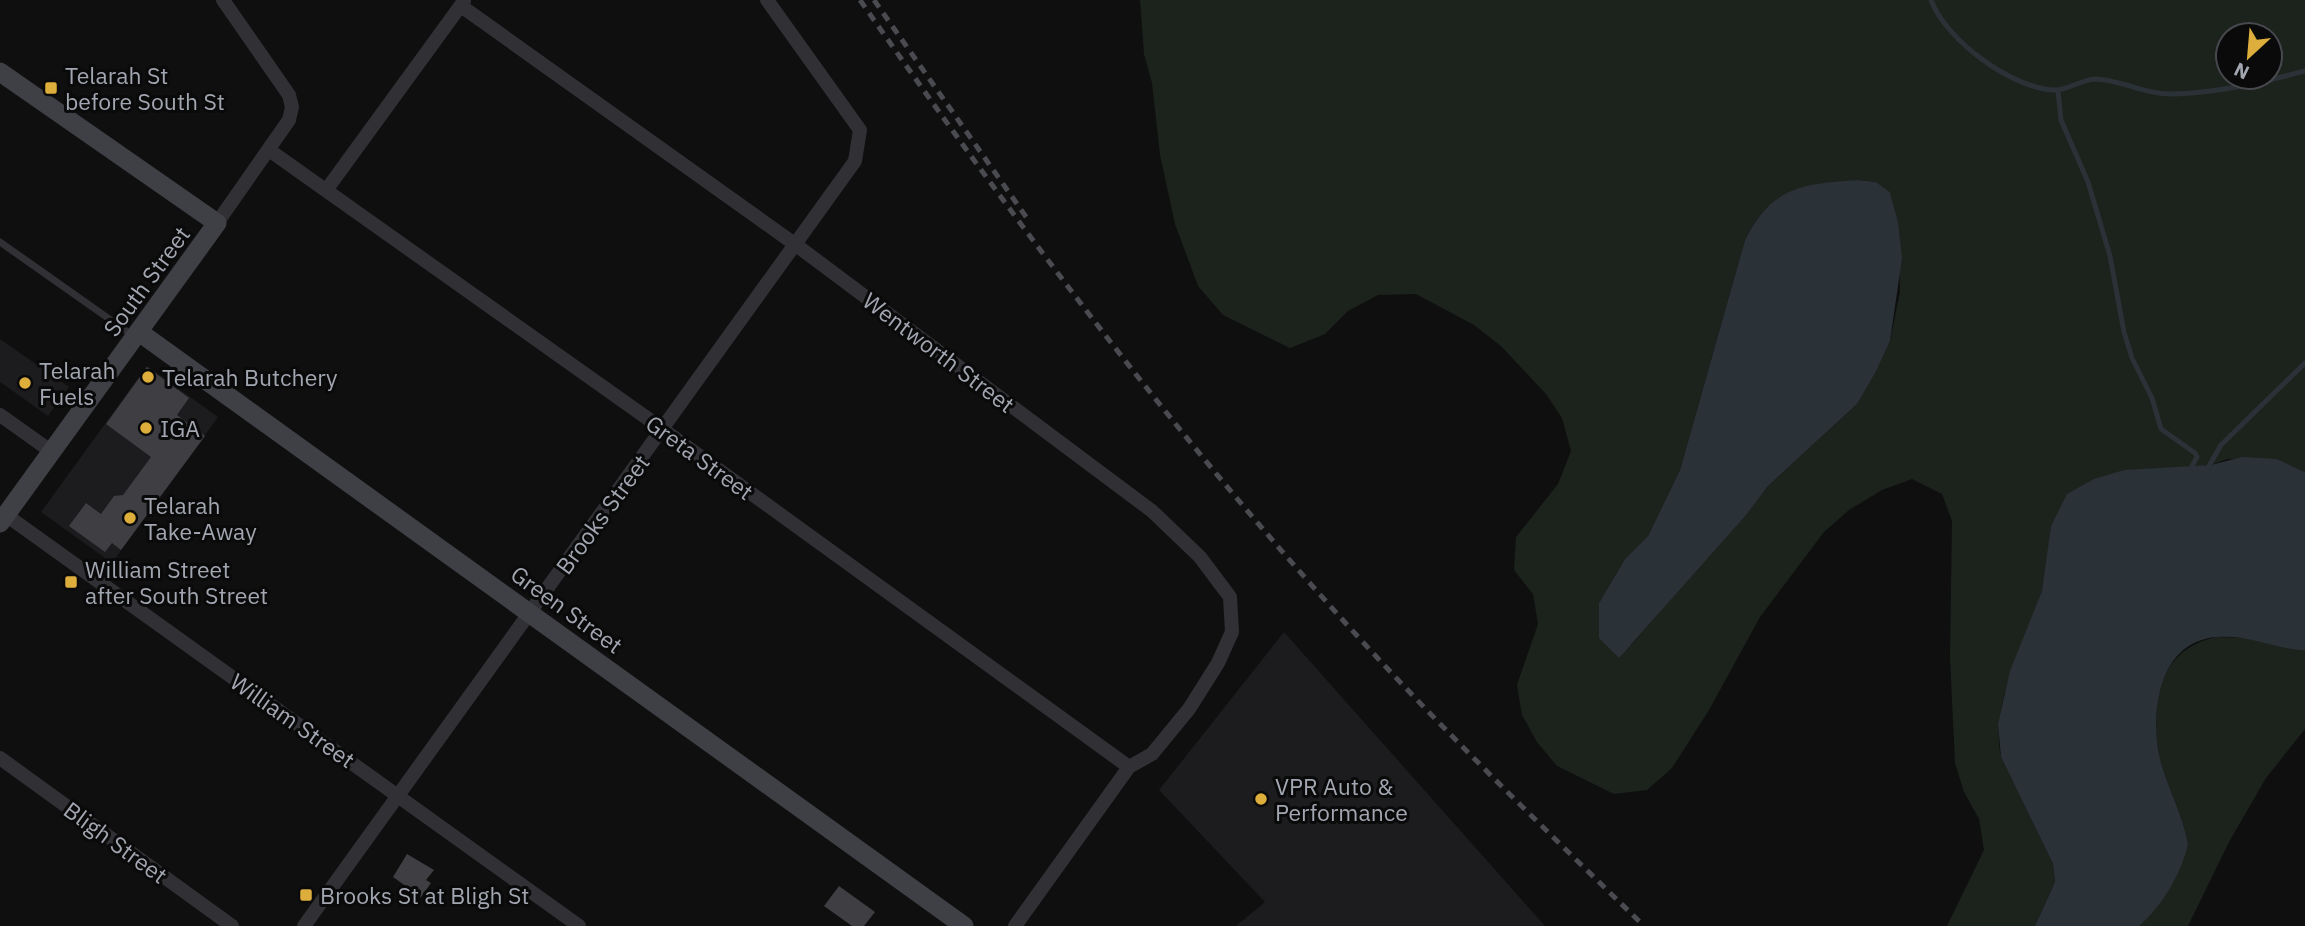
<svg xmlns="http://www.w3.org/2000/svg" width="2305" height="926" viewBox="0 0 2305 926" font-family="'IBM Plex Sans',sans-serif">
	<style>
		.built { fill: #1c1b1d }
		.green { fill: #1c231d; fill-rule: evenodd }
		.water { fill: #2a3137 }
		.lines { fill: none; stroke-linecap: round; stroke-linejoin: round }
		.stream { stroke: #2a3137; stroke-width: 5 }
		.building { fill: #3f3f43 }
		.lane { stroke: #313135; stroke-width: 7 }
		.street { stroke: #313135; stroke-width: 14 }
		.secondary { stroke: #3f4045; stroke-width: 19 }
		.rail { stroke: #4a4b50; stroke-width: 5; stroke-dasharray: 9 7; stroke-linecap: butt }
		.poi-dot { fill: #ddae3b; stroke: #0a0a0b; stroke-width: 2.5 }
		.labels { text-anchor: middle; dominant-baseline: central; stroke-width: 6; stroke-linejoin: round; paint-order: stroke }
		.poi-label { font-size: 23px; fill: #a2a6b0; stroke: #0a0a0b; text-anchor: start }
		.street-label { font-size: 23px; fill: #a2a6b0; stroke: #0a0a0b }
	</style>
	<rect width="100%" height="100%" fill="#0f0f10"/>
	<path class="built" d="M0 339 69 387 48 416 0 382Z
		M147 366 218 417 112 563 41 512Z
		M1284 632 1545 926H1236L1265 902 1159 790Z"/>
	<path class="green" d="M1140 0H2305V472L2277 459H2227L2211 465 2177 469 2051 526C2048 547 2048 571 2042 591 2027 641 1989 703 2001 757L2053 864 2055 882 2035 926H1947L1984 850 1979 819 1964 792 1955 763 1950 658 1952 521 1942 494 1912 479 1882 490 1849 510 1824 532 1760 617 1709 710 1672 768 1647 790 1614 794 1557 766 1537 742 1522 715 1517 685 1538 624 1533 594 1514 570 1516 537 1558 484 1571 451 1562 418 1546 394 1501 346 1474 325 1416 294 1378 295 1348 311 1325 334 1290 348 1223 315 1198 286 1175 224 1160 155 1152 83 1144 54ZM2228 35H2270V77H2228ZM1857 180 1876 182 1890 192 1898 223 1900 292 1890 341 1857 404 1767 487 1631 645 1599 603 1625 559 1648 536 1680 470 1745 240C1772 185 1803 189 1857 180Z
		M2216 637 2255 638 2305 650V729L2266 778 2229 842 2188 926H2139L2168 890 2188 844C2182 809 2160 774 2157 741 2153 692 2163 649 2216 637Z"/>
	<path class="water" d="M1857 180 1876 182 1890 192 1898 222 1902 258 1890 341 1875 373 1857 404 1767 487 1746 515 1619 658 1599 638V603L1625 559 1648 536 1680 470 1745 240C1772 186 1803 184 1857 180Z
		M2242 457 2277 459 2305 472V650C2277 650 2251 634 2216 637 2164 642 2153 698 2157 741 2160 775 2182 809 2188 844 2181 874 2163 905 2139 926H2035L2055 882 2053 864 2001 757 1998 724 2010 671 2042 591 2051 526 2067 494 2094 479 2124 470 2211 465Z"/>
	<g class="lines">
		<path class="stream" d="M1931 0C1946 40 2012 89 2055 90 2069 90 2082 79 2096 79 2121 80 2146 95 2174 94 2217 93 2263 82 2305 71
			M2058 91 2061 120 2088 182 2110 256 2124 332 2132 358 2152 398 2161 429 2195 453 2197 457 2192 466 2195 469
			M2206 471 2221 445 2305 363"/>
	</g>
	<path class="building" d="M147 367 189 398 177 415 205 436 121 550 112 543 105 552 69 526 86 503 101 514 114 496 123 495 151 457 106 424Z
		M407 854 434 870 426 880 431 883 421 897 393 877Z
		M839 886 875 912 864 926H852L824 906Z"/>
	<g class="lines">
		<path class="lane" d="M0 242 132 335"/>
		<path class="street" d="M461 6 796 245 1152 511 1200 557 1230 597 1232 632 1218 663 1189 709 1152 754 1129 767 1015 926
			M269 150 654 423 1129 767
			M327 189 464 1
			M217 223 289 120 292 107 289 95 223 0
			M0 415 52 452
			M6 515 579 926
			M0 758 232 926
			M304 926 855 161 860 130 767 0"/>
		<path class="secondary" d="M0 72 217 223 0 523
			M139 332 964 926"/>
		<path class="rail" d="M860 0C1022 232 1192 459 1385 666 1469 756 1557 841 1644 926
			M874 0 1029 221"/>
	</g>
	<g class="poi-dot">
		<rect x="44" y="81" width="14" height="14" rx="3.5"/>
		<circle cx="148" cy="377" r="7"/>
		<circle cx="25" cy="383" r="7"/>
		<circle cx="146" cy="428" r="7"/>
		<circle cx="130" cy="518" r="7"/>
		<rect x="64" y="575" width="14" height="14" rx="3.5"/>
		<circle cx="1261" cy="799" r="7"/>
		<rect x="299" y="888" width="14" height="14" rx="3.5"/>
	</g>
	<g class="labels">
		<g class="poi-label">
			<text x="65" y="75">Telarah St<tspan x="65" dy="26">before South St</tspan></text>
			<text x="39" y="370">Telarah<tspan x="39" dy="26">Fuels</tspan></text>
			<text x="162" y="377">Telarah Butchery</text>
			<text x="160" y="428">IGA</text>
			<text x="144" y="505">Telarah<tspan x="144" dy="26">Take-Away</tspan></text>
			<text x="85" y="569">William Street<tspan x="85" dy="26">after South Street</tspan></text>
			<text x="1275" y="786">VPR Auto &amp;<tspan x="1275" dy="26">Performance</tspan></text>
			<text x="320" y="895">Brooks St at Bligh St</text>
		</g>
		<g class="street-label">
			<text transform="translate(146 281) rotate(-54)">South Street</text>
			<text transform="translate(939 352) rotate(37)">Wentworth Street</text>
			<text transform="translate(700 457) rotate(36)">Greta Street</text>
			<text transform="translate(602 514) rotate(-54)">Brooks Street</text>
			<text transform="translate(567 609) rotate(36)">Green Street</text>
			<text transform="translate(293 720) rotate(35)">William Street</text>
			<text transform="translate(116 842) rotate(36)">Bligh Street</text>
		</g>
	</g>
	<g transform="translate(2249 56) rotate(206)"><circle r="33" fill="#0a0a0b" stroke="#47484d" stroke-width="2"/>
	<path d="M0-5L12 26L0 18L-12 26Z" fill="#ddae3b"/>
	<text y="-10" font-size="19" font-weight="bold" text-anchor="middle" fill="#a2a6b0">N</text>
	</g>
</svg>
